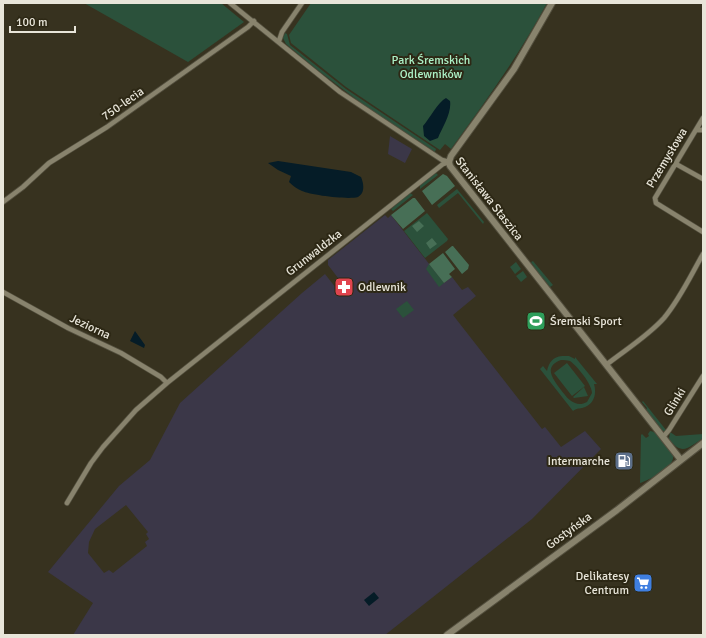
<svg xmlns="http://www.w3.org/2000/svg" width="706" height="638" viewBox="0 0 706 638" font-family="Signika,sans-serif">
	<style>
		.industrial { fill: #3b3748; fill-rule: evenodd }
		.green { fill: #2b513b; fill-rule: evenodd }
		.forest { fill: #476f56 }
		.water { fill: #051c27 }
		.lines { fill: none; stroke-linecap: round; stroke-linejoin: round }
		.street-casing { stroke: #534f3e; stroke-width: 6 }
		.secondary-casing { stroke: #534f3e; stroke-width: 8 }
		.street { stroke: #88836d; stroke-width: 4.5 }
		.secondary { stroke: #88836d; stroke-width: 6 }
		.labels { text-anchor: middle; dominant-baseline: central; stroke-width: 4; stroke-linejoin: round; paint-order: stroke }
		.park-label { font-size: 12px; fill: #adf2c7; stroke: #2d2815 }
		.street-label { font-size: 12px; fill: #e8e5d9; stroke: #2d2815 }
		.poi-label { font-size: 12px; fill: #e8e5d9; stroke: #2d2815; text-anchor: start }
	</style>
	<rect width="100%" height="100%" fill="#37321f"/>
	<path class="industrial" d="M390 136 412 149 405 163 388 154Z
		M385 215 388 218 391 215 444 283 452 277 462 290 468 287 476 296 453 315 542 429 545 427 561 447 585 431 601 449 532 519 385 635H73L93 603 48 572 119 486 150 460 180 403 302 293 325 274 336 288 342 283 328 265V260ZM126 505 148 532 146 534 149 539 145 542 147 546 113 573 109 570 104 573 88 553 89 542 95 529Z"/>
	<path class="green" d="M84 3H221L244 22 188 62Z
		M311 3H547C520 54 485 102 451 149L445 144 440 150 346 87 291 43 289 35Z
		M285 33 287 34 290 45 346 89 436 149 435 152 365 106 316 69 286 44 283 38Z
		M436 173 438 175 420 189V185Z
		M457 189 484 222 483 224 458 193 439 208 437 205Z
		M410 193 413 195 393 211 391 209Z
		M427 213 448 239 447 241 425 258 404 231Z
		M533 261 553 285 550 287 543 278 541 277 531 262Z
		M516 262 521 269 515 274 510 267Z
		M429 264 444 283 439 287 426 269Z
		M523 271 527 277 521 282 516 276Z
		M407 301 414 310 403 318 396 309Z
		M562 356H569L575 359V357L597 384H594C597 394 594 405 582 408 578 409 577 408 573 411L540 369 543 366 547 371C549 362 553 357 562 356ZM561 360C564 360 567 360 570 361 577 366 592 384 592 393L587 402C583 404 579 405 575 403 569 401 565 395 561 390 554 380 542 367 561 360Z
		M567 363 585 386 572 396 554 373Z
		M584 387 588 396 574 398 573 397Z
		M643 401 666 430 668 431 665 432 663 431 646 410 647 408 642 402Z
		M650 431C657 432 660 438 664 443 667 446 672 451 673 456 675 467 649 480 640 483L641 435 642 434 646 438 649 436 648 434Z
		M670 432 676 436 703 434V438C688 448 682 456 669 439Z"/>
	<path class="forest" d="M443 174 447 176 455 186 432 205 422 191Z
		M413 198H415L425 211 403 229 391 215Z
		M419 221 424 226 417 232 412 226Z
		M432 238 437 244 430 249 426 243Z
		M452 246H453L469 265 468 269 462 274 445 252Z
		M443 253 455 269 449 274 452 277 444 283 429 264Z"/>
	<path class="water" d="M446 98 450 101C452 113 442 128 438 138L430 141 424 136 423 126C430 118 438 102 446 98Z
		M278 161 351 172 361 177C364 184 365 193 358 197 348 200 311 195 302 191 297 189 293 186 289 182L291 176 278 170 268 163Z
		M135 331 145 345 144 348 130 341Z
		M374 592 379 598 369 606 364 600Z"/>
	<g class="lines">
		<g class="street-casing">
			<path id="street" d="M230 3 340 92 442 160 449 162
				M279 41 282 32 302 3
				M703 118 655 198 656 203 703 232
				M697 130H703
				M676 164 703 179
				M3 202 23 187 49 163 107 127 248 27 254 21
				M3 292 68 328 121 353 161 377 167 383
				M606 365C625 350 648 336 664 318 680 299 691 275 703 254
				M663 437 669 430 703 376
				M67 503 91 463 103 447 136 410 167 383 424 179 443 164 449 162"/>
		</g>
		<g class="secondary-casing">
			<path id="secondary" d="M552 3 514 69 451 156 449 162 450 166 681 460
				M447 635 617 510 703 443"/>
		</g>
		<use href="#street" class="street"/>
		<use href="#secondary" class="secondary"/>
	</g>
	<defs>
		<g id="pharmacy-square" transform="scale(1)"><rect x="-9" y="-9" width="18" height="18" rx="4" fill="#e0444e" stroke="#2d2815"/><path d="M-2-6h4v4h4v4h-4v4h-4v-4h-4v-4h4Z" fill="#fff"/></g>
		<g id="stadium-square" transform="scale(1)"><rect x="-9" y="-9" width="18" height="18" rx="4" fill="#2e9e5b" stroke="#2d2815"/><path d="M0-5a6.5 5 0 1 0 0 10a6.5 5 0 1 0 0-10ZM-3.5-1.8h7v3.6h-7Z" fill="#fff"/></g>
		<g id="fuel-square" transform="scale(1)"><rect x="-9" y="-9" width="18" height="18" rx="4" fill="#5c6f8a" stroke="#2d2815"/><path d="M-5.5-6h7V0h2V4h1.3V-2.5L3-4.5l.8-.8L6-3V5H2.5V1h-1V6h-7ZM-4.2-4.7v3.2H.2V-4.7Z" fill="#fff"/></g>
		<g id="supermarket-square" transform="scale(1)"><rect x="-9" y="-9" width="18" height="18" rx="4" fill="#3f7fe0" stroke="#2d2815"/><path d="M-6-5.5h2.5l.6 2H6L4.5 2H-2.5L-4.4-4H-6ZM-1.5 3.2a1.3 1.3 0 1 0 .1 0ZM3 3.2a1.3 1.3 0 1 0 .1 0Z" fill="#fff"/></g>
	</defs>
	<g fill-rule="evenodd">
		<use href="#pharmacy-square" x="344" y="287"/>
		<use href="#stadium-square" x="536" y="321"/>
		<use href="#fuel-square" x="624" y="461"/>
		<use href="#supermarket-square" x="643" y="583"/>
	</g>
	<g class="labels">
		<g class="park-label">
			<text x="431" y="60">Park Śremskich<tspan x="431" dy="14">Odlewników</tspan></text>
		</g>
		<g class="street-label">
			<text transform="translate(123 104) rotate(-35)">750-lecia</text>
			<text transform="translate(667 158) rotate(-59)">Przemysłowa</text>
			<text transform="translate(489 199) rotate(52)">Stanisława Staszica</text>
			<text transform="translate(314 253) rotate(-38)">Grunwaldzka</text>
			<text transform="translate(90 327) rotate(25)">Jeziorna</text>
			<text transform="translate(675 402) rotate(-58)">Glinki</text>
			<text transform="translate(569 531) rotate(-36)">Gostyńska</text>
		</g>
		<g class="poi-label">
			<text x="358" y="287">Odlewnik</text>
			<text x="550" y="321">Śremski Sport</text>
			<text x="610" y="461" text-anchor="end">Intermarche</text>
			<text x="629" y="576" text-anchor="end">Delikatesy<tspan x="629" dy="14">Centrum</tspan></text>
		</g>
	</g>
	<rect width="706" height="638" fill="none" stroke="#e8e5d9" stroke-width="8"/>
	<path d="M10 26v6h65v-6" fill="none" stroke="#e8e5d9" stroke-width="2"/>
	<text x="16" y="26" font-size="12" fill="#e8e5d9" stroke="#2d2815" stroke-width="3" paint-order="stroke">100 m</text>
</svg>
